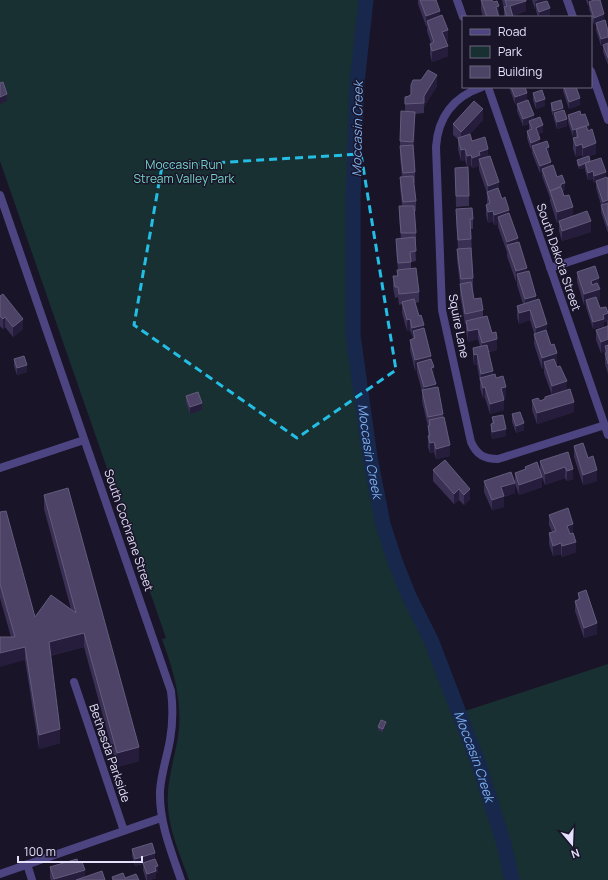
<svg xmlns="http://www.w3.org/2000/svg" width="608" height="880" viewBox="0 0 608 880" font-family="Manrope,sans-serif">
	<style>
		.green { fill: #183032 }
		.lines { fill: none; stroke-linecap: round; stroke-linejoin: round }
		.river { stroke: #18284d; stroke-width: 15 }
		.minor { stroke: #4d4581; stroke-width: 8 }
		.wall { fill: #3a3054 }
		.shaded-wall { fill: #251d3b }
		.building { fill: #4c4366; stroke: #645c7d }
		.marked { fill: none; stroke: #24bde3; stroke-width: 3; stroke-dasharray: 8 5; stroke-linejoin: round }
		.labels { text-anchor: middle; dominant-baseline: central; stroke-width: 3; stroke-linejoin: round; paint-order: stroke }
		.park-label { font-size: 12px; fill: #74d3c4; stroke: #1a1429 }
		.street-label { font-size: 12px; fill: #e5e0fb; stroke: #1a1429 }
		.water-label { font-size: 13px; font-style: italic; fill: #7baeee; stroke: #1a1429 }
	</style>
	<rect width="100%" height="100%" fill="#1a1429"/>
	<path class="green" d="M0 0H366L357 83 353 200V335L370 457 383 524 409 596 431 640 459 713 608 664V880H189C181 857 169 831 168 807 166 783 174 761 178 737 183 702 174 672 162 639L166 638 0 161Z"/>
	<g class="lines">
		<path class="river" id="s1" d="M366 0 357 83 353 200V335L370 457 383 524 395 561 409 596 431 640 479 765 504 844 512 880"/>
		<path class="minor" d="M457 0 463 17
			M567 0 573 17
			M591 71 608 120
			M482 87C453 97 438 117 436 147L442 310 471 442C477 455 484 459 498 459L605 425
			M488 87 608 435
			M0 195 171 691C173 707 173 723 170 740 167 757 161 774 160 791 159 822 171 851 181 880
			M550 268 608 249
			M0 468 84 440
			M74 682 124 831
			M27 864 32 880
			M0 874 161 818"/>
	</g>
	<path class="wall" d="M418 0H436L440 16 448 40 446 41 448 56 432 62 430 54V44L431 43 427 31V26H426L418 4Z
		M481 0 499 17H483L481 10Z
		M502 0H526V11L513 16V17H504V8Z
		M532 0H545L550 15 545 17H538L536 11V8L535 9Z
		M586 0H600L604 21 608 31V65L603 52V45L601 46 596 30V24L594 25 589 9V5L588 6Z
		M437 86 424 107V113L415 114 414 150 415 172V183H414L416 201V211L414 212 416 233V244H415L416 261 411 262V268L419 292V302L415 303 419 316 424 328 431 359 436 388 443 414V417L450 456 436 459 434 452 430 453 428 447V427L422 401V391L417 373V370L415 371 410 350V340L413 338 410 330 407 331 402 313V304L399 305 398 297 395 298 393 287V276H397V270H398L396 250V239H401L399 217V206H402L400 187V177H402L400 157V141L405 111V97L409 96Z
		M509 87H525L527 100 534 119 543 132 539 134 540 143 549 154H548L551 166 557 177 565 190 562 191 564 196 573 216 591 232 562 241 559 231V222L557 223 550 201V198L542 176V172L540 173 532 153V149L531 150 527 138V131L529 130V124L523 126 517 111V104L526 100 515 104Z
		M561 87H576L580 105 569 109 563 91V87L561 88Z
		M533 93 545 106 536 109 533 100Z
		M551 103 563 110 567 126 557 129 551 110Z
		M568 115H581L589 131 596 154 589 156 590 161 608 180V233L601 212V205L596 188V182L594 183 593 179 588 180 585 170V168L579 169 577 164V160L583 158 582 155 576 157 573 149V138L576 137V136L573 137 568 122Z
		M483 120 469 135 472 141 488 156 502 199 509 213 547 334 557 364H556L567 390 574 412 537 424 532 410V400L540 401 545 400V397L552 395 544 373V368L542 369 534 344V333L530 320 519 324 517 317V306L523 304 517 285V281L516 282 507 256V252L498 227V224L494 225 493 221 488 223 486 215V205L487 204V193L479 170V166L472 168 471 165 467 167 465 160 461 161 458 149V139L453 135V124Z
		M455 168 469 196V206L456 207Z
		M456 209 473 219V229H471L473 278V289H472L474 299 483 310V316L492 333 497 350 489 352 493 375 496 378 506 397 504 398V410L490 414 485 398H483L480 388V382L477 365H474L473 358V348L480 346 478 339 468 342 466 331V324H465L460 295V284L457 260V249H458L456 219Z
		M577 272 599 278 600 300H598L600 308 608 319V374L605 364V351L601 353 596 340V330L607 326V321L604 322V326L593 329 586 307V304L584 305 577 282Z
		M0 296 23 329 13 337 5 327 3 329 0 326Z
		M14 359 27 372 17 375 14 366Z
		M186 396 202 410 190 414 186 403Z
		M512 414 524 430 516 433 512 422Z
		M492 417 506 436 492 439 491 431V424H492Z
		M574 446 588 458 597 481 583 485 574 457Z
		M445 460 470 499 464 505 459 500 454 504 433 481V470Z
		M540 461 573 469V479L567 481 565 478 545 485 540 472Z
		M525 467 542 487 519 495 515 484V473L525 470Z
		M484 481 515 493 504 497V507L492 510 484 492Z
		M44 495 139 761 117 767 84 647 50 656 60 743 39 749 25 660 11 637 0 598V512L35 617 71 609 44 509Z
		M549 515 573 534 576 552 562 557 561 554 553 556 549 544V533L552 532 549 525Z
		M578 593 597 634 584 638 575 611V601L578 600Z
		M386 726 383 732 378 730V727Z
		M132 849 155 859 158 873H156V878L150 880H146L143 870V864L135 866 132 856Z
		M78 863 85 877 105 880H51L50 878V867Z"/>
	<path class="shaded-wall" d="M539 0H545V5L536 4V8L535 9V2Z
		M588 0H598L589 2V5L588 6Z
		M526 1V11L510 17V6Z
		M499 6V17L496 7Z
		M550 8V15L545 17H539V12Z
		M440 11V21H427L426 26V16Z
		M604 14V21L594 25V18Z
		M448 30V40L442 42V32Z
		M608 37V44L601 46V39Z
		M448 46V56L432 62V51Z
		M437 75V86L424 107V96Z
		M527 93V100L515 104V97Z
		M7 94V101L0 104V97Z
		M580 98V105L569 109V102Z
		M545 99V106L536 109V102Z
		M563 108V115L554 113V118L553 119V111Z
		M483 109V120L461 143V132Z
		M415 112V122L413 152V142Z
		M534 115V122L529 121V124L523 126V119Z
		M567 119V126L557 129V122Z
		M543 125V132L536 135V128Z
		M589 125V132L576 129Z
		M576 129V136L573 137V130Z
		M540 139V146H532V149L531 150V143Z
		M596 143V154L583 158V148Z
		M582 144V155L576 157V146Z
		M549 147V154L546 155V148Z
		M465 149V160L461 161V150Z
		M488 149V160L479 159V166L472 168V158L479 152Z
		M471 155V165L467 167V156Z
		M551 162V169H542V172L540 173V166Z
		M585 164V168L579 169V166Z
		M593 171V179L588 180V173Z
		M606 172V179L594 183V176Z
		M499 182V193L488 196V186Z
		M565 183V190L561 191H550V198V191L561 184Z
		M608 200V207L603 209V202Z
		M573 207V218L559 221V222L557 223V212Z
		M509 210V220L498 217V224L494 225V215Z
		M493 211V221L488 223V212Z
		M591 221V232L562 241V231Z
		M518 238V248L507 245V252V242Z
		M527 268V278L517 274V281L516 282V271Z
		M599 278V288L591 291V281Z
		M600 289V300L587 304 586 300V304L584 305V294Z
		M536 296V306L525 310V299Z
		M530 310V320L519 324V313Z
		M608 313V320L604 322V326L593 329V322L603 315Z
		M5 317V327L3 329V319Z
		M23 319V329L13 337V327Z
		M410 319V330L407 331V320Z
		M547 324V334L536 338V328Z
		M424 325V335L413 331 412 338V328Z
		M478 329V339L468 342V331Z
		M497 339V350L482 353V343Z
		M608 339V350L605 346V351L601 353V342Z
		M557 353V364L546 367 544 362V368L542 369V358Z
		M477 354V365H474V355Z
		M431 356V367L417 363V370L415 371V360Z
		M27 365V372L17 375V368Z
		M434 367V378L431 368Z
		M493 371V381L481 380V374Z
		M567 381V391L552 396V386Z
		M436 384V394L424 398V387Z
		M485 387V398H483V388Z
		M506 387V397L501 399V388Z
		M504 400V410L490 414V404Z
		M574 402V412L537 424V413Z
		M202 403V410L190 414V407Z
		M524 423V430L516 433V426Z
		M506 429V436L492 439V432Z
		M434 442V452L430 453V443Z
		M450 445V456L436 459V449Z
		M565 467V478L545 485V474Z
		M573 469V479L567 481V471Z
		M597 470V481L583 485V475Z
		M542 477V487L519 495V485Z
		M515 483V493L504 497V507L492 510V500L501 487Z
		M459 489V500L454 504V494Z
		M470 489V499L464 505V495Z
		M573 524V535L567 537V526Z
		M576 542V552L562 557V546Z
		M561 543V554L553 556V546Z
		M597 623V634L584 638V628Z
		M84 633V647L49 656V642Z
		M25 647V660L0 667V653Z
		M386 722V726L383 732V729Z
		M60 729V743L39 749V735Z
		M139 747V761L117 767V753Z
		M155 853V860L135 866V859Z
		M158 866V873H156V878L150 880H147V874L155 867Z
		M85 870V880H54V879Z"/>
	<path class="building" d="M420 0H436L440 11 426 16Z
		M481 0H492L493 2 497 1 499 6 496 7 499 17H487Z
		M505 0H526V1L510 6 513 17H507L504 7 507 6Z
		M594 0H600L604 14 594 18 589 2Z
		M547 1 550 8 539 12 536 4Z
		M442 15 448 30 442 32 448 46 432 51 430 44 434 42 427 21Z
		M605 20 608 31V37L601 39 596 23Z
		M608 43V58L603 45Z
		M428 70 437 75 424 96V103L405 104V97L409 96 411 94V85L413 80H421Z
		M3 82 7 94 0 97V83Z
		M511 87H525L527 93 515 97Z
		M564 87H576L580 98 569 102Z
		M542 90 545 99 536 102 533 93Z
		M528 100 534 115 523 119 517 104Z
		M561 100 563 108 553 111 551 103Z
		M474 101 483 109 461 132 453 124Z
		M564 110 567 119 557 122 554 113Z
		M401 111 415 112 413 142 400 141Z
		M580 111 581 115 585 114 589 125 573 130 568 115Z
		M540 117 543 125 536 128 540 139 531 143 527 131 532 129 529 121Z
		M586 126 588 131 592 129 596 143 583 148 582 144 576 146 573 138 578 137 576 129Z
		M470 134 472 141 485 137 488 149 479 152 480 155 472 158 471 155 467 156 465 149 461 150 458 138Z
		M547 141 549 147 546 148 551 162 540 166 532 146Z
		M413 145 415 172 403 173 400 146Z
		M490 156 499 182 488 186 479 159Z
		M589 156 590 161 579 166 577 160Z
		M601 158 606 172 594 176 593 171 588 173 585 163Z
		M553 165 557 177 562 175 565 183 561 184V186L550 191 542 169Z
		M468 167 469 196H456L455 168Z
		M413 176 416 201 403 202 400 177Z
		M607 177 608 180V200L603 202 596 181Z
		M561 187 564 196 569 195 573 207 557 212 550 191Z
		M498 188 502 199 505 197 509 210 494 215 493 211 488 212 486 205 490 203 487 192Z
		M608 203V226L601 205Z
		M399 206H414L416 233H401Z
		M472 208 473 219H470L471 239 458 240 456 209Z
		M587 211 591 221 562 231 559 221Z
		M509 213 518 238 507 242 498 217Z
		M415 237 416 251 410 252 411 262 398 263 396 239Z
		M519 242 527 268 516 271 507 245Z
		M471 248 473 278 461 279 457 249Z
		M595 266 599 278 591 281 592 285 597 283 600 289 584 294 577 272Z
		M416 268 419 292 399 294 398 287H395L393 276H398L397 270Z
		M529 271 536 296 525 299 517 274Z
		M471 282 474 299 481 298 483 310 465 314 460 284Z
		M3 294 23 319 13 327 5 317 3 319 0 316V296Z
		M596 297 600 308 606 307 608 313 603 315 604 319 593 322 586 300Z
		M414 299 419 316 421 315 424 325 412 328 410 319 407 320 402 302Z
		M539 299 547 324 536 328 530 310 519 313 517 306Z
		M487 316 492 333 496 332 497 339 482 343 478 329 468 331 466 321Z
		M608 326V339L601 342 596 330Z
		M424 328 431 356 415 360 410 340 415 338 413 331Z
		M546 330 551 345 554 344 557 353 542 358 534 334Z
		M487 345 493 371 481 374 477 354 474 355 473 348Z
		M608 345V364L605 353H607L605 346Z
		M24 356 27 365 17 368 14 359Z
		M431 359 434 367 431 368 436 384 424 387 417 363Z
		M554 359 557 367 560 366 567 381 552 386 544 362Z
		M495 374 496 378 503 376 506 387 501 388 504 400 490 404 485 387 483 388 480 378Z
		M438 387 443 414 428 417 422 390Z
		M570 389 574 402 537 413 532 400 538 398 540 401 545 399V397Z
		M198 392 202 403 190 407 186 396Z
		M520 412 524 423 516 426 512 414Z
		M503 415 506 429 492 432 491 424 494 423 492 417Z
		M444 417 450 445 436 449 434 442 430 443 428 436H430L428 426 430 425 429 420Z
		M583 443 588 458 593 456 597 470 583 475 574 446Z
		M568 452 573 469 567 471 565 467 545 474 540 461Z
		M445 460 470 489 464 495 459 489 454 494 433 470Z
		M537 462 542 477 519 485 515 473 526 469 525 467Z
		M511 472 515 483 501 487 504 496 492 500 484 481Z
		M68 488 139 747 117 753 84 633 49 642 60 729 39 735 25 647 0 653V637H15L0 584V512L6 511 35 617 51 595 76 613 44 495Z
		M568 508 573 524 567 526 570 534 573 533 576 542 562 546 561 543 553 546 549 533 556 531 549 515Z
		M586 590 597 623 584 628 575 601 580 599 578 593Z
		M381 720 386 722 383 729 378 727Z
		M152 843 155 853 135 859 132 849Z
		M77 859 78 863 82 862 85 870 54 879 50 867Z
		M155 859 158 866 155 867 156 871 147 874 143 863Z
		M102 871 105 880H76Z
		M123 873 125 878 136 874 139 880H113L112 877Z"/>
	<path class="marked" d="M361 154 396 370 297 438 134 325 162 166Z"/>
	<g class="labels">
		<g class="park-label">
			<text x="184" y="164">Moccasin Run<tspan x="184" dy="14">Stream Valley Park</tspan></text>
		</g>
		<g class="street-label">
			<text transform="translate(559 257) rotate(71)">South Dakota Street</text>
			<text transform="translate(459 326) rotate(79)">Squire Lane</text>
			<text transform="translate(129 530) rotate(71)">South Cochrane Street</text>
			<text transform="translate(110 753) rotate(71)">Bethesda Parkside</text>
		</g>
		<g class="water-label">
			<text transform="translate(357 129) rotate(-89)">Moccasin Creek</text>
			<text stroke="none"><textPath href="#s1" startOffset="453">Moccasin Creek</textPath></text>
			<text stroke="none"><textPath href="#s1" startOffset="777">Moccasin Creek</textPath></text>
		</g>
	</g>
	<rect x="462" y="16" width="130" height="72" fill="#1a1429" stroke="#6b667d"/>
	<rect x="470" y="29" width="20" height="6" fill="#4d4581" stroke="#6b667d"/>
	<text x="498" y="36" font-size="12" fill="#e5e0fb">Road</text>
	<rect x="470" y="46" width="20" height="12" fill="#183032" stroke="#6b667d"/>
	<text x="498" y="56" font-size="12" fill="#e5e0fb">Park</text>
	<rect x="470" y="66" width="20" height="12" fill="#4c4366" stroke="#6b667d"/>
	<text x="498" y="76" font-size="12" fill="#e5e0fb">Building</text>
	<g transform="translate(572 844) rotate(161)" stroke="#1a1429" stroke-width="3" paint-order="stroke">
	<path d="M0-3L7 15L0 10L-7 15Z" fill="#e5e0fb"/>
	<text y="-6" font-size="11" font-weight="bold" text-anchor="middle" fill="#e5e0fb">N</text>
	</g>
	<path d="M18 856v6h124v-6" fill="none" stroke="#e5e0fb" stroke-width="2"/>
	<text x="24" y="856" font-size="12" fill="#e5e0fb" stroke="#1a1429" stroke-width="3" paint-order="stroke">100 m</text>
</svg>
